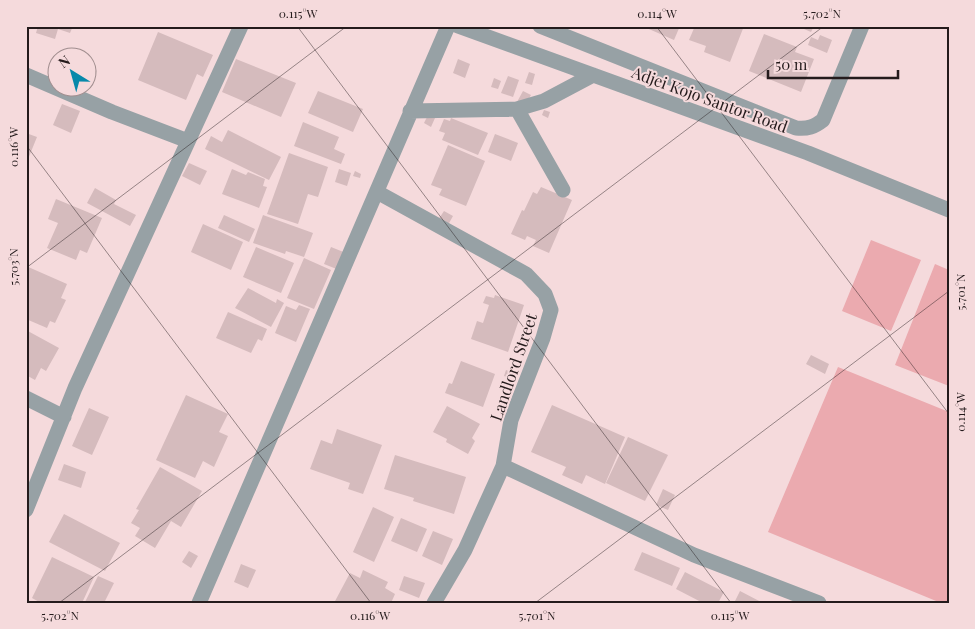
<svg xmlns="http://www.w3.org/2000/svg" width="975" height="629" viewBox="0 0 975 629" font-family="'Playfair Display',serif">
	<style>
		.green { fill: #ebaaaf }
		.building { fill: #d5bbbd }
		.lines { fill: none; stroke-linecap: round; stroke-linejoin: round }
		.minor { stroke: #97a1a5; stroke-width: 15 }
		.ticks { fill: none; stroke: #241b1c; stroke-width: 1; stroke-opacity: 0.45 }
		.labels { text-anchor: middle; dominant-baseline: central; stroke-width: 4; stroke-linejoin: round; paint-order: stroke }
		.street-label { font-size: 16px; fill: #241b1c; stroke: #f5dadc }
		.neatline { fill: none; stroke: #241b1c; stroke-width: 2 }
		.ticks-label { font-size: 12px; text-anchor: middle; fill: #241b1c }
	</style>
	<rect width="100%" height="100%" fill="#f5dadc"/>
	<path class="green" d="M871 240 921 260 891 331 842 311Z
		M935 264 949 270V386L895 365Z
		M838 367 949 412V603H941L768 532Z"/>
	<path class="building" d="M38 26H73L70 33 58 29 55 39 36 33Z
		M642 26H680L674 40Z
		M695 26H744L730 62 704 52 706 46 689 40Z
		M797 26H814L811 32Z
		M158 32 213 55 203 77 197 74 186 100 138 80Z
		M764 34 797 47 795 52 814 59 801 92 749 71Z
		M820 35 832 40 827 53 808 45 811 37 818 40Z
		M236 59 296 83 281 117 222 92Z
		M458 59 470 64 465 78 453 73Z
		M529 72 535 74 532 85 525 83Z
		M508 76 519 80 513 97 501 93Z
		M494 78 501 81 498 89 491 87Z
		M318 91 363 109 353 132 308 113Z
		M523 91 531 95 525 106 517 102Z
		M62 104 80 111 71 133 53 125Z
		M544 110 550 112 548 118 542 115Z
		M428 115 435 118 431 127 424 123Z
		M451 118 488 133 478 155 442 140 445 133 439 131 444 119 450 121Z
		M303 122 339 137 334 149 345 154 341 164 294 146Z
		M228 130 281 157 269 180 205 149 211 136 222 142Z
		M26 133 37 137 26 164Z
		M495 134 518 143 511 161 488 152Z
		M448 145 485 161 466 206 439 195 442 189 431 185Z
		M289 153 328 167 318 197 308 194 298 224 267 214Z
		M189 163 207 171 200 185 182 176Z
		M232 169 246 175 248 172 265 179 263 186 267 187 259 208 222 194Z
		M339 169 351 173 347 186 335 182Z
		M355 171 361 174 360 178 353 176Z
		M541 187 572 200 549 253 533 246 536 240 527 236 525 240 511 234 522 210 524 211 533 192 537 194Z
		M95 188 116 200 114 204 136 215 130 226 87 203Z
		M56 199 102 218 87 253 80 250 76 260 47 248 58 223 48 219Z
		M444 211 453 216 448 225 438 220Z
		M224 215 255 229 249 242 218 228Z
		M263 215 313 233 304 257 286 251 285 254 253 243Z
		M203 224 243 242 231 270 191 252Z
		M256 247 294 263 281 293 243 277Z
		M331 247 346 253 339 270 324 264Z
		M304 258 331 270 314 309 287 298Z
		M26 266 67 284 61 298 66 300 55 323 50 321 47 328 26 319Z
		M248 288 276 303 277 299 284 303 271 327 235 308Z
		M495 295 524 305 508 352 471 339 477 321 483 323 489 305 483 303 486 296 494 298Z
		M299 305 310 309 296 342 275 333 286 306 296 310Z
		M228 312 267 329 262 341 258 339 251 353 216 338Z
		M26 330 59 348 46 371 41 368 35 380 26 375Z
		M811 355 829 364 825 374 806 364Z
		M461 361 495 374 483 407 445 393 449 383 452 384Z
		M506 370 513 373 511 379 504 376Z
		M186 395 228 414 219 432 228 436 214 467 203 461 195 478 156 460Z
		M552 405 625 437 605 484 586 475 582 484 562 475 566 467 531 452Z
		M447 406 480 424 472 438 475 441 468 454 446 442 447 439 433 432Z
		M89 408 109 417 92 455 72 446Z
		M337 429 382 445 363 494 348 489 350 483 310 469 321 440 332 444Z
		M628 437 668 455 645 501 606 483Z
		M395 455 466 477 454 514 413 501 414 498 384 489Z
		M64 464 86 472 81 488 58 480Z
		M160 467 202 491 181 527 171 521 155 548 135 536 140 528 131 523 139 510 136 509Z
		M663 489 675 495 668 510 656 505Z
		M373 507 394 517 374 562 353 552Z
		M64 514 120 543 105 571 49 542Z
		M401 518 427 529 417 552 391 541Z
		M433 531 453 539 442 565 422 556Z
		M189 551 198 556 191 568 182 562Z
		M642 552 680 568 672 586 634 570Z
		M52 557 94 577 82 603H41L32 598Z
		M241 564 256 570 248 588 234 582Z
		M363 570 388 582 385 588 395 594 391 603H334L350 573 360 578Z
		M685 572 724 592 718 603H703L676 589Z
		M98 576 114 583 104 603H88L85 602Z
		M404 576 425 583 419 598 399 590Z
		M740 591 763 603H734Z"/>
	<g class="lines">
		<path class="minor" d="M458 26 808 153 949 210
			M540 26 796 128C808 129 814 127 823 120L862 26
			M26 75 112 112 188 141
			M517 109 563 190
			M410 111 517 109 544 101 593 75
			M377 192 526 274 545 294 551 310 543 338 511 420 503 466 465 550 434 603
			M26 398 64 417
			M503 466 694 555 819 603
			M26 510 75 388 241 26
			M199 603 448 26"/>
	</g>
	<path class="ticks" d="M297 26 731 603M656 26 949 414M26 145 371 603M26 268 347 26M59 603 824 26M535 603 949 291"/>
	<g class="labels">
		<g class="street-label">
			<text transform="translate(710 99) rotate(20)">Adjei Kojo Santor Road</text>
			<text transform="translate(513 367) rotate(-71)">Landlord Street</text>
		</g>
	</g>
	<rect width="975" height="629" fill="none" stroke="#f5dadc" stroke-width="55"/>
	<g transform="translate(72 72) rotate(323)"><circle r="24" fill="#f5dadc" stroke="#a18e8f"/>
	<path d="M0-4L9 19L0 12L-9 19Z" fill="#0789aa"/>
	<text y="-8" font-size="14" font-weight="bold" text-anchor="middle" fill="#241b1c">N</text>
	</g>
	<path d="M768 70v8h130v-8" fill="none" stroke="#241b1c" stroke-width="2.5"/>
	<text x="775" y="70" font-size="15" fill="#241b1c" stroke="#f5dadc" stroke-width="4" paint-order="stroke">50 m</text>
	<rect x="28" y="28" width="920" height="574" class="neatline"/>
	<g class="ticks-label">
		<text x="298" y="18">0.115°W</text>
		<text x="657" y="18">0.114°W</text>
		<text x="822" y="18">5.702°N</text>
		<text transform="translate(14 147) rotate(-90)" y="4">0.116°W</text>
		<text transform="translate(14 267) rotate(-90)" y="4">5.703°N</text>
		<text transform="translate(961 292) rotate(-90)" y="4">5.701°N</text>
		<text transform="translate(961 412) rotate(-90)" y="4">0.114°W</text>
		<text x="60" y="620">5.702°N</text>
		<text x="370" y="620">0.116°W</text>
		<text x="537" y="620">5.701°N</text>
		<text x="730" y="620">0.115°W</text>
	</g>
</svg>
